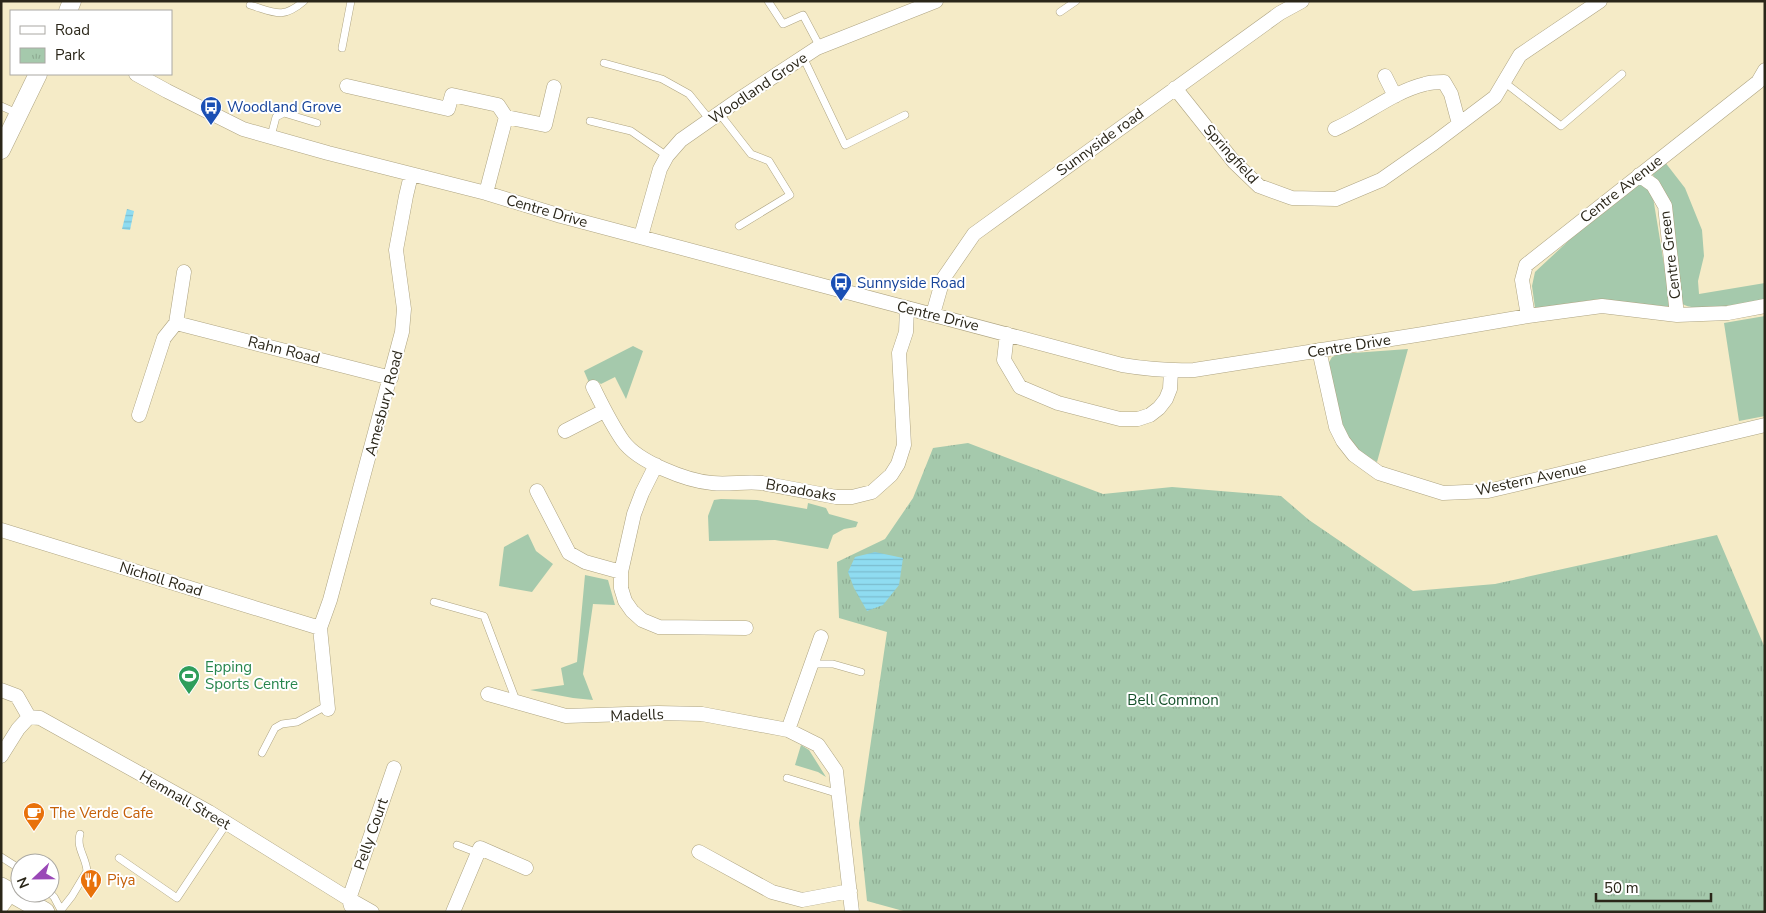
<svg xmlns="http://www.w3.org/2000/svg" width="1766" height="913" viewBox="0 0 1766 913" font-family="'Nunito Sans',sans-serif">
	<style>
		.grass { fill: #a5c9ac }
		.park { fill: url(#park-tufts) }
		.water { fill: url(#water-rules) }
		.lines { fill: none; stroke-linecap: round; stroke-linejoin: round }
		.service-casing { stroke: #aea482; stroke-width: 8 }
		.minor-casing { stroke: #aea482; stroke-width: 15 }
		.tertiary-casing { stroke: #aea482; stroke-width: 19 }
		.secondary-casing { stroke: #aea482; stroke-width: 20 }
		.service { stroke: #fff; stroke-width: 7 }
		.minor { stroke: #fff; stroke-width: 14 }
		.tertiary { stroke: #fff; stroke-width: 18 }
		.secondary { stroke: #fff; stroke-width: 19 }
		.labels { text-anchor: middle; dominant-baseline: central; stroke-width: 4; stroke-linejoin: round; paint-order: stroke }
		.street-label { font-size: 15px; fill: #2a2619; stroke: #fff }
		.transit-label { font-size: 15px; fill: #164399; stroke: #fff; text-anchor: start }
		.leisure-label { font-size: 15px; fill: #27864d; stroke: #fff; text-anchor: start }
		.park-label { font-size: 15px; fill: #134f28; stroke: #fff }
		.food-label { font-size: 15px; fill: #c56008; stroke: #fff; text-anchor: start }
	</style>
	<defs>
		<pattern id="park-tufts" width="24" height="20" patternUnits="userSpaceOnUse" patternTransform="scale(1.25)"><rect width="24" height="20" fill="#a5c9ac"/><path d="M3 7l-1-3M5 7V3M7 7l1-3M15 17l-1-3M17 17v-4M19 17l1-3" fill="none" stroke="#8eac93"/></pattern>
		<pattern id="water-rules" width="6" height="5" patternUnits="userSpaceOnUse" patternTransform="scale(1.25)"><rect width="6" height="5" fill="#8fdcf1"/><path d="M0 2.5h6" fill="none" stroke="#7cbdce"/></pattern>
	</defs>
	<rect width="100%" height="100%" fill="#f5ebc7"/>
	<path class="grass" d="M1661 157 1685 188 1702 230 1704 256 1698 281 1699 294 1765 283V299C1745 302 1697 315 1681 303L1664 191 1648 168Z
		M1636 178 1652 191 1671 307 1600 299 1535 308 1532 286 1535 272Z
		M1765 316V416L1739 421 1724 323Z
		M633 346 643 351 626 399 615 377 601 384 597 381 590 385 584 371Z
		M1408 349 1377 462 1353 448 1344 436 1328 364 1332 357 1339 354Z
		M721 499 757 500 807 509 808 503 826 508 829 514 858 522 856 527 844 529 833 535 828 549 775 540 709 541 708 516 714 500Z
		M528 534 536 551 553 564 532 592 499 586 504 547Z
		M585 575 608 580 615 605 593 604 583 674 593 700 573 698 530 690 564 685 561 668 577 662Z
		M801 745 809 750 826 777 818 772 795 765Z"/>
	<path class="park" d="M968 443 1103 494 1172 487 1281 496 1309 520 1413 591 1495 584 1717 535 1765 648V912H907L867 901 859 823 887 632 839 618 837 562 885 539 913 498 933 448Z"/>
	<path class="water" d="M127 209 134 211 130 230 122 229Z
		M875 552 903 558 899 585 883 605 867 611 854 588 848 572 855 557Z"/>
	<g class="lines">
		<g class="service-casing">
			<path id="service" d="M768 1 783 24 803 15 820 47
				M250 5C274 12 282 20 304 1
				M1060 12 1076 1
				M342 48 351 1
				M803 57 845 145 905 115
				M604 63 662 79 689 94 710 120
				M1504 82 1561 126 1622 74
				M1 106 19 114
				M719 113 751 154 769 161 790 195 739 226
				M590 121 631 131 667 156
				M271 136 276 117 284 113 317 123
				M434 602 484 616 517 703
				M812 664H833L861 672
				M262 753 275 728 282 724 297 722 328 705
				M787 778 839 794
				M457 845 478 853
				M1 857 20 869
				M119 858 177 898 227 823
				M50 893 54 897 62 912
				M61 910 72 896 87 871C86 857 76 848 80 834"/>
		</g>
		<g class="minor-casing">
			<path id="minor" d="M136 74 167 91 243 129 328 153 486 193 561 216 1122 365C1146 369 1169 371 1194 370L1423 334 1528 316 1602 306 1677 315 1728 313 1765 306
				M1385 76 1395 96
				M347 86 448 109 452 95 498 105 506 117
				M1175 88 1234 162 1259 186 1292 198 1336 199 1381 180 1434 143 1495 97 1520 55 1600 1
				M1335 129C1365 116 1392 92 1425 84 1431 82 1438 82 1444 82L1451 94 1459 124
				M1639 175 1653 185 1665 206 1677 315
				M486 193 506 117 545 125 554 87
				M641 236 660 169 667 156 681 140 741 98 817 48 936 1
				M933 314 943 279 974 234 1280 13 1302 1
				M1528 316 1522 280 1526 265 1758 82 1765 70
				M176 323 184 272
				M1007 334 1004 360 1020 387 1058 403 1120 419H1138L1150 415 1159 408 1166 399 1170 389 1171 371
				M1319 350 1336 427 1343 441 1354 455 1379 473 1443 493 1488 491 1765 425
				M593 387C602 405 611 424 623 441 638 462 687 481 712 483 729 485 745 481 762 483L836 497H852L872 492 891 475 898 464 904 445 899 353 906 332 907 308
				M139 415 164 338 176 323 391 378
				M565 431 604 411
				M656 465 642 493 634 514 621 572V588L625 601 632 611 642 620 659 627 746 628
				M537 491 569 553 585 562 621 572
				M1 530 320 628
				M1 690 17 696 29 717
				M488 694 566 716 658 713 702 714 788 730 818 745 836 771 852 912
				M328 709 320 628 330 600 402 332 404 309 396 250 406 196 411 175
				M29 717 40 718 209 812 349 899 372 912
				M788 730 821 637
				M1 756 18 729 29 717
				M699 852 772 892 802 900 850 891
				M351 906 349 899 394 768
				M1 907 12 892
				M453 912 480 848 526 868"/>
		</g>
		<g class="tertiary-casing">
			<path id="tertiary" d="M68 11 72 1
				M1 150 38 74"/>
		</g>
		<g class="secondary-casing">
			<path id="secondary" d="M1 887 45 912"/>
		</g>
		<use href="#service" class="service"/>
		<use href="#minor" class="minor"/>
		<use href="#tertiary" class="tertiary"/>
		<use href="#secondary" class="secondary"/>
	</g>
	<defs>
		<g id="bus-pin" transform="scale(1.125)"><path d="M0 17L-7.5 6A9.5 9.5 0 1 1 7.5 6Z" fill="#1a4fb4" stroke="#fff"/><path d="M-5-6H5V4H4V6H2V4H-2V6H-4V4H-5ZM-3.5-4V0h7V-4ZM-3.5 1.2v1.5H-2V1.2ZM2 1.2v1.5H3.5V1.2Z" fill="#fff"/></g>
		<g id="stadium-pin" transform="scale(1.125)"><path d="M0 17L-7.5 6A9.5 9.5 0 1 1 7.5 6Z" fill="#2e9e5b" stroke="#fff"/><path d="M0-5a6.5 5 0 1 0 0 10a6.5 5 0 1 0 0-10ZM-3.5-1.8h7v3.6h-7Z" fill="#fff"/></g>
		<g id="cafe-pin" transform="scale(1.125)"><path d="M0 17L-7.5 6A9.5 9.5 0 1 1 7.5 6Z" fill="#e8710a" stroke="#fff"/><path d="M-5.5-4.5H6V0H3Q3 3.5 0 3.5H-2.5Q-5.5 3.5-5.5 0ZM3-3.2v2h1.7v-2ZM-6 4.5H4V6H-6Z" fill="#fff"/></g>
		<g id="restaurant-pin" transform="scale(1.125)"><path d="M0 17L-7.5 6A9.5 9.5 0 1 1 7.5 6Z" fill="#e8710a" stroke="#fff"/><path d="M-5-6h1v4h1v-4h1v4h1v-4h1v5L-1.5 .5V6h-2V.5L-5-1ZM5-6V6H3V1.5H1.5Q1.5-4 5-6Z" fill="#fff"/></g>
	</defs>
	<g fill-rule="evenodd">
		<use href="#bus-pin" x="211" y="107"/>
		<use href="#bus-pin" x="841" y="283"/>
		<use href="#stadium-pin" x="189" y="676"/>
		<use href="#cafe-pin" x="34" y="813"/>
		<use href="#restaurant-pin" x="91" y="880"/>
	</g>
	<g class="labels">
		<g class="street-label">
			<text transform="translate(758 88) rotate(-34)">Woodland Grove</text>
			<text transform="translate(1100 142) rotate(-36)">Sunnyside road</text>
			<text transform="translate(1231 154) rotate(48)">Springfield</text>
			<text transform="translate(1621 189) rotate(-38)">Centre Avenue</text>
			<text transform="translate(547 211) rotate(16)">Centre Drive</text>
			<text transform="translate(1670 255) rotate(-97)">Centre Green</text>
			<text transform="translate(938 316) rotate(14)">Centre Drive</text>
			<text transform="translate(1349 346) rotate(-9)">Centre Drive</text>
			<text transform="translate(284 350) rotate(14)">Rahn Road</text>
			<text transform="translate(384 403) rotate(-75)">Amesbury Road</text>
			<text transform="translate(1531 479) rotate(-12)">Western Avenue</text>
			<text transform="translate(801 490) rotate(10)">Broadoaks</text>
			<text transform="translate(161 579) rotate(17)">Nicholl Road</text>
			<text transform="translate(637 715) rotate(-2)">Madells</text>
			<text transform="translate(185 800) rotate(30)">Hemnall Street</text>
			<text transform="translate(371 834) rotate(-71)">Pelly Court</text>
		</g>
		<g class="transit-label">
			<text x="227" y="107">Woodland Grove</text>
			<text x="857" y="283">Sunnyside Road</text>
		</g>
		<g class="leisure-label">
			<text x="205" y="667">Epping<tspan x="205" dy="17">Sports Centre</tspan></text>
		</g>
		<g class="park-label">
			<text x="1173" y="700">Bell Common</text>
		</g>
		<g class="food-label">
			<text x="50" y="813">The Verde Cafe</text>
			<text x="107" y="880">Piya</text>
		</g>
	</g>
	<rect width="1766" height="913" fill="none" stroke="#2a2619" stroke-width="5"/>
	<rect x="10" y="10" width="162" height="65" fill="#ffffff" stroke="#aaa8a3"/>
	<rect x="20" y="26" width="25" height="8" fill="#ffffff" stroke="#aaa8a3"/>
	<text x="55" y="35" font-size="15" fill="#2a2619">Road</text>
	<rect x="20" y="48" width="25" height="15" fill="url(#park-tufts)" stroke="#aaa8a3"/>
	<text x="55" y="60" font-size="15" fill="#2a2619">Park</text>
	<g transform="translate(35 878) rotate(248)"><circle r="24" fill="#ffffff" stroke="#aaa8a3"/>
	<path d="M0-4L9 19L0 12L-9 19Z" fill="#9a48b7"/>
	<text y="-8" font-size="14" font-weight="bold" text-anchor="middle" fill="#2a2619">N</text>
	</g>
	<path d="M1596 893v8h115v-8" fill="none" stroke="#2a2619" stroke-width="2.5"/>
	<text x="1604" y="893" font-size="15" fill="#2a2619" stroke="#ffffff" stroke-width="4" paint-order="stroke">50 m</text>
</svg>
